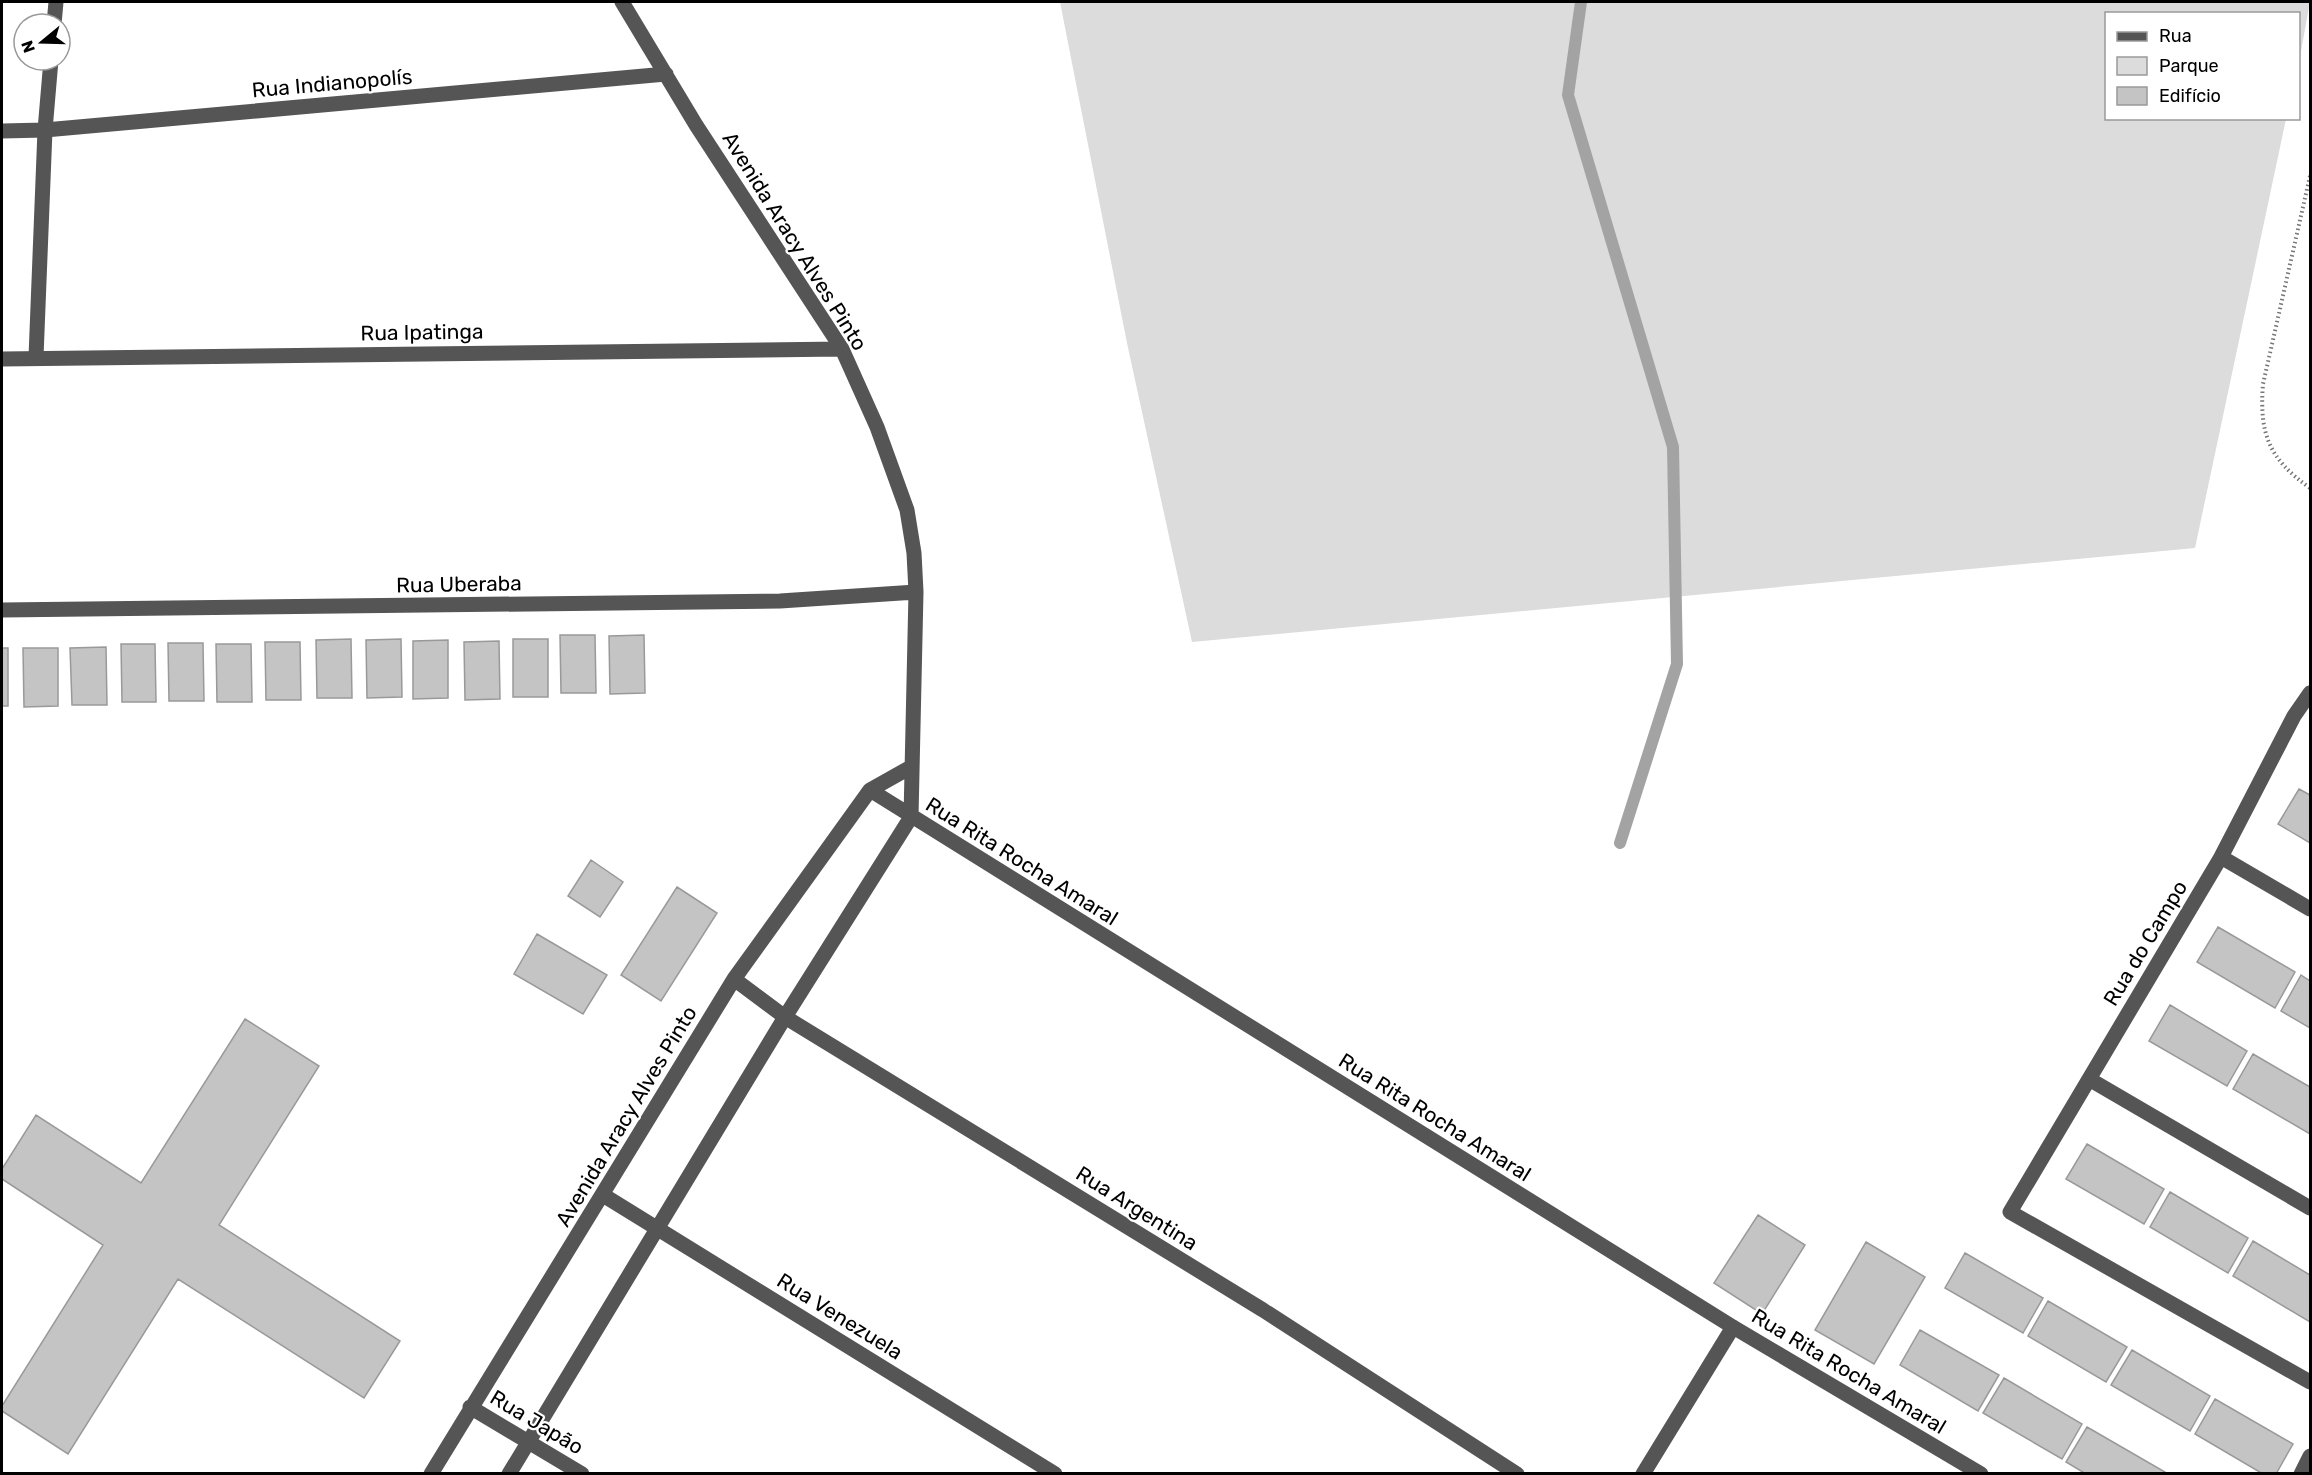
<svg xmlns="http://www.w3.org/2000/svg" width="2312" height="1475" viewBox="0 0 2312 1475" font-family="Rubik,sans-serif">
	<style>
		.green { fill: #dcdcdc }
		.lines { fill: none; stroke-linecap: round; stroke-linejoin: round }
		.stream { stroke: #a3a3a3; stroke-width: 12 }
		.building { fill: #c4c4c4; stroke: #999; stroke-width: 1.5 }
		.path { stroke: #777; stroke-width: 4; stroke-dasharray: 1.5 3; stroke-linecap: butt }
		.minor { stroke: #555; stroke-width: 15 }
		.labels { text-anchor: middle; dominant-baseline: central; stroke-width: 4.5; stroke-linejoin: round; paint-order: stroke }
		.street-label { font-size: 21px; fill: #000; stroke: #fff }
	</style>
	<rect width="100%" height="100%" fill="#fff"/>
	<path class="green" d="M1060 2H2310L2299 62 2298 14H2106V118L2286 119 2195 548 1192 642 1127 343Z"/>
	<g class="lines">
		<path class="stream" d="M1581 2 1568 95 1673 447 1677 664 1620 843"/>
	</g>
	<path class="building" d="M560 635H595L596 693H561Z
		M644 635 645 693 610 694 609 636Z
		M351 639 352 698H317L316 640Z
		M401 639 402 697 367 698 366 640Z
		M513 639H548V697H513Z
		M448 640V698L413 699V641Z
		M499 641 500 699 465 700 464 642Z
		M265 642H300L301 700H266Z
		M168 643H203L204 701H169Z
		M121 644H155L156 702H122Z
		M216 644H251L252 702H217Z
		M106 647 107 705H72L70 648Z
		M2 648H8V706H2Z
		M23 648H58V706L24 707Z
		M2299 789 2310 795V843L2278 824Z
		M591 860 623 882 600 917 568 896Z
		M677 887 717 913 661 1001 621 975Z
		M2218 927 2295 972 2275 1008 2197 962Z
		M537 934 607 975 583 1014 514 974Z
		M2301 975 2310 981V1028L2281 1011Z
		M2170 1005 2247 1051 2227 1086 2149 1041Z
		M245 1019 319 1066 219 1225 400 1341 364 1398 178 1279 68 1454 2 1411V1406L103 1245 2 1179V1169L36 1115 141 1183Z
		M2253 1054 2310 1087V1134L2233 1089Z
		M2087 1144 2164 1189 2144 1224 2066 1179Z
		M2170 1192 2248 1238 2228 1273 2150 1227Z
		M1758 1215 1805 1245 1762 1314 1714 1283Z
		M2253 1241 2310 1275V1322L2233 1276Z
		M1866 1242 1925 1277 1874 1364 1815 1330Z
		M1965 1253 2043 1298 2023 1333 1945 1288Z
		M2048 1301 2127 1347 2106 1382 2028 1336Z
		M1920 1330 1999 1375 1978 1411 1900 1365Z
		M2132 1350 2210 1396 2190 1431 2111 1385Z
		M2004 1378 2082 1424 2062 1459 1983 1413Z
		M2215 1399 2293 1444 2276 1474H2263L2195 1434Z
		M2087 1427 2165 1472 2164 1474H2086L2066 1462Z"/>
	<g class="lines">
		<path class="path" d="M2310 176 2263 384C2259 434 2269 459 2310 488"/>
		<path class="minor" d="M54 24 56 2
			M2 131 45 130 666 74
			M36 357 45 130 51 60
			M2 359 842 349
			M2 610 780 601 916 592
			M2310 693 2294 716 2221 857 2010 1212 2310 1382
			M870 790 1733 1327 1981 1474
			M2221 857 2310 909
			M734 979 785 1017 1263 1310 1517 1474
			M2089 1079 2310 1208
			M603 1195 1055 1474
			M470 1407 582 1474
			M431 1474 734 979 870 790 911 767
			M509 1474 785 1017 911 817 916 592 914 553 907 510 877 427 842 349 696 125 622 2
			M1643 1474 1733 1327
			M2301 1474 2310 1456"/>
	</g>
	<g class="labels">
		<g class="street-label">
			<text transform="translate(332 83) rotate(-5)">Rua Indianopolís</text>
			<text transform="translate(795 241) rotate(58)">Avenida Aracy Alves Pinto</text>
			<text transform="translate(422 332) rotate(-1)">Rua Ipatinga</text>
			<text transform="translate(459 584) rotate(-1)">Rua Uberaba</text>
			<text transform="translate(1022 861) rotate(32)">Rua Rita Rocha Amaral</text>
			<text transform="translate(2145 943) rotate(-59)">Rua do Campo</text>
			<text transform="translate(626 1116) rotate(-59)">Avenida Aracy Alves Pinto</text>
			<text transform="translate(1435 1117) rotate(32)">Rua Rita Rocha Amaral</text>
			<text transform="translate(1137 1208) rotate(32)">Rua Argentina</text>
			<text transform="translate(840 1316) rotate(32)">Rua Venezuela</text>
			<text transform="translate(1849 1371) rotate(31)">Rua Rita Rocha Amaral</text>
			<text transform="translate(537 1422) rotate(31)">Rua Japão</text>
		</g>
	</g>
	<rect width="2312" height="1475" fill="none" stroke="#000000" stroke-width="6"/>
	<rect x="2105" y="12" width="195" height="108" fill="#ffffff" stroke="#999999" stroke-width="1.5"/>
	<rect x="2117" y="32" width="30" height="9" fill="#555555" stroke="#999999" stroke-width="1.5"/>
	<text x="2159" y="42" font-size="18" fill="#000000">Rua</text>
	<rect x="2117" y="57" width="30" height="18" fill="#dcdcdc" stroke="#999999" stroke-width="1.5"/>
	<text x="2159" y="72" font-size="18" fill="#000000">Parque</text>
	<rect x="2117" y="87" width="30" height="18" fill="#c4c4c4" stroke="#999999" stroke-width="1.5"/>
	<text x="2159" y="102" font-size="18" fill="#000000">Edifício</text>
	<g transform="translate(42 42) rotate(251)"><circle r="28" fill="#ffffff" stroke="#999999" stroke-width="1.5"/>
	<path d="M0-4.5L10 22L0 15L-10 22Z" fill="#000000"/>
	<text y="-9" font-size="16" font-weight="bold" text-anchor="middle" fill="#000000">N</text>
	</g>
</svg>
